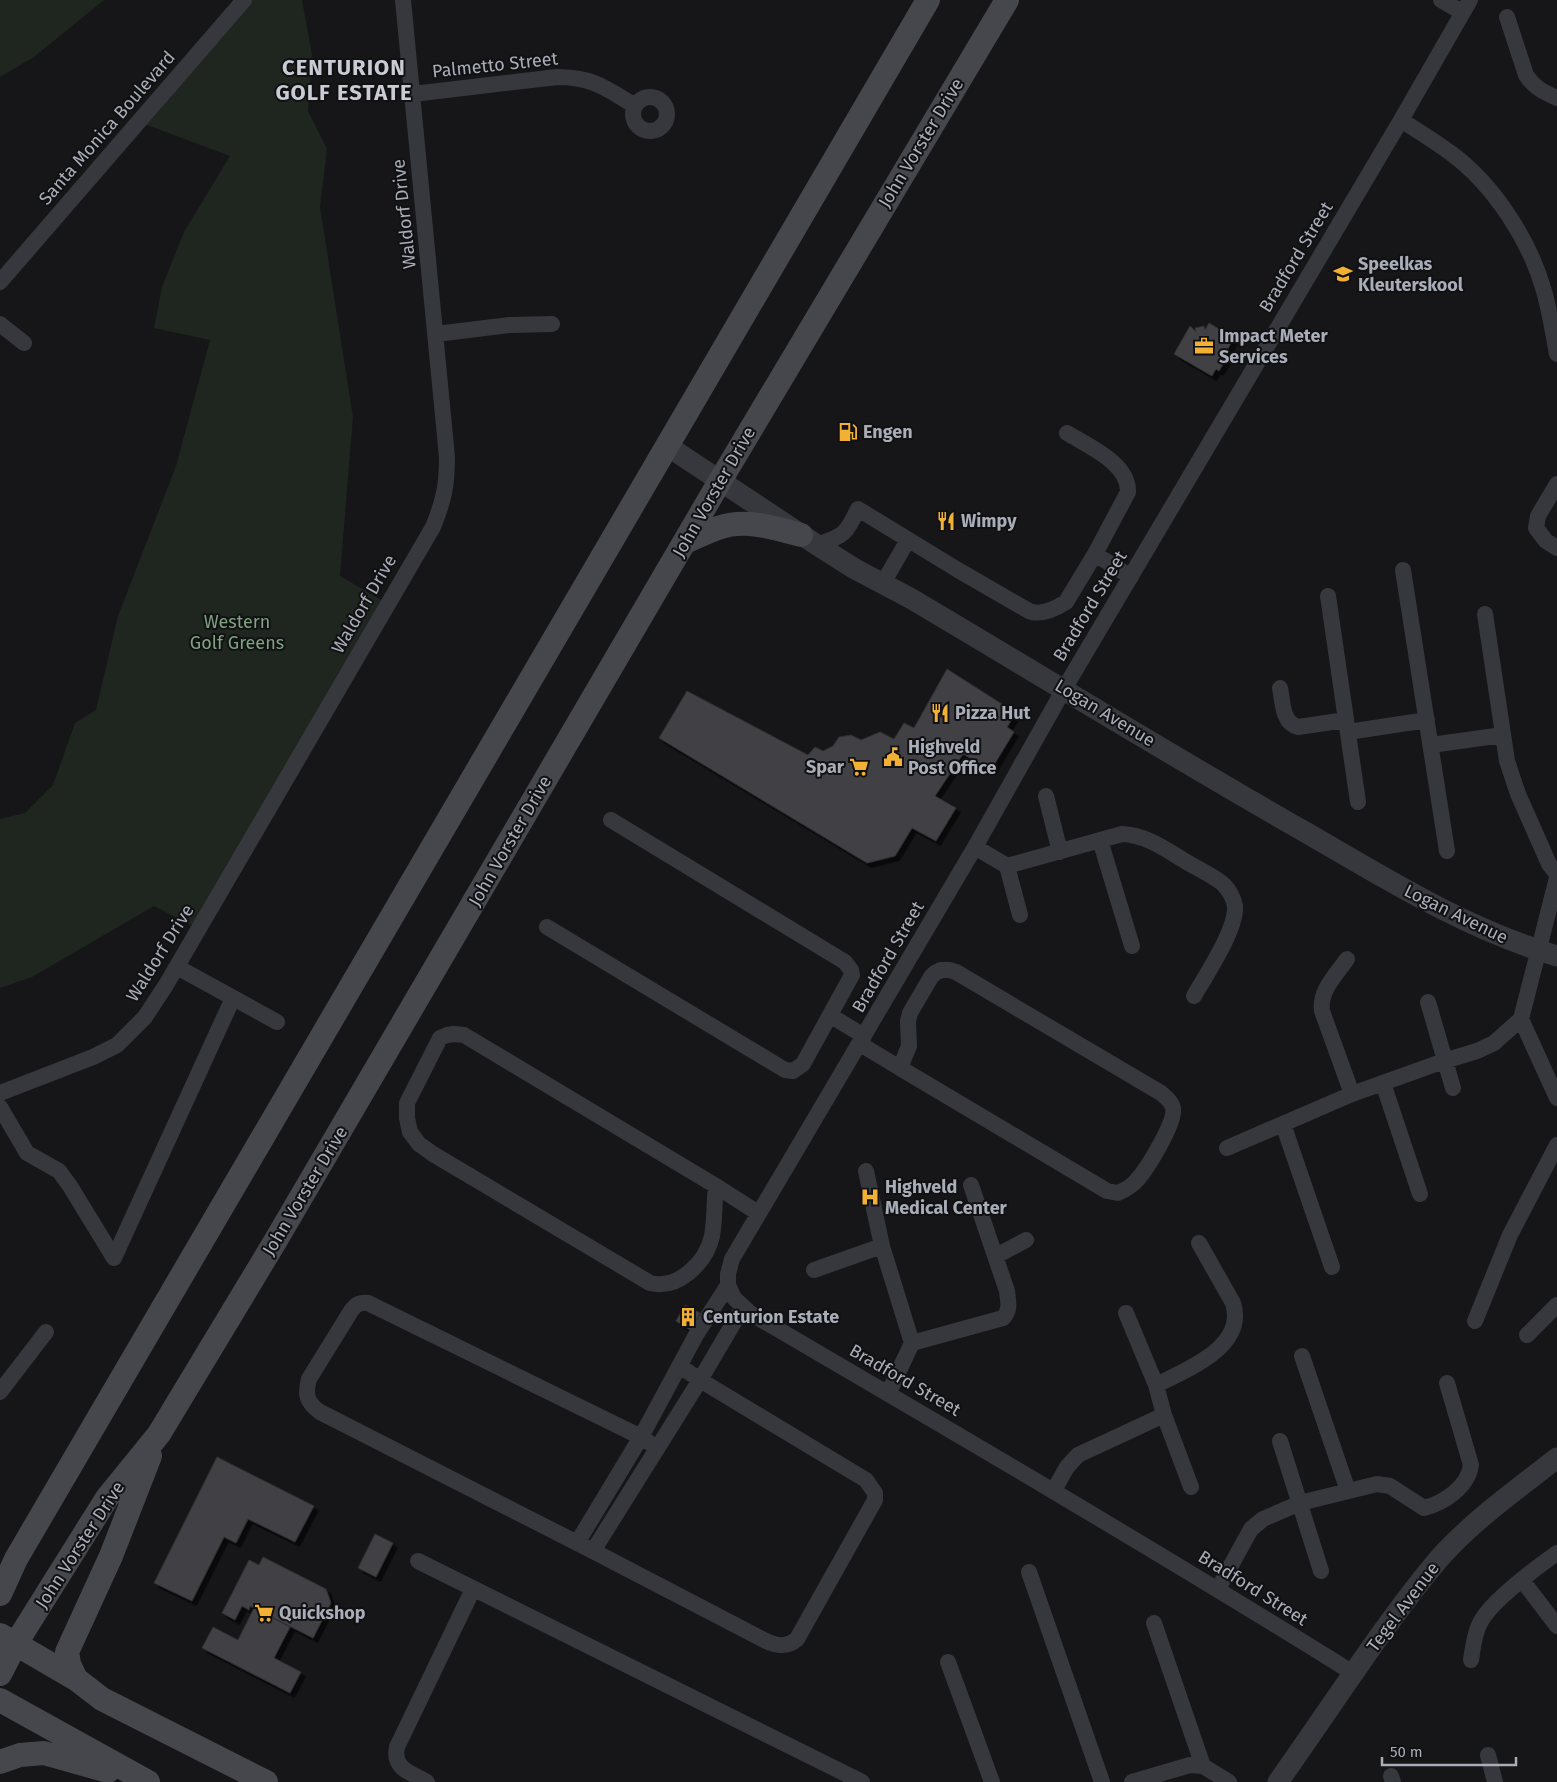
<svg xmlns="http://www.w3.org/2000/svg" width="1557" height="1782" viewBox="0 0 1557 1782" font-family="'Fira Sans',sans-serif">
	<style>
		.green { fill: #1e261f }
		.building { fill: #404145; stroke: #303034; filter: url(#shadow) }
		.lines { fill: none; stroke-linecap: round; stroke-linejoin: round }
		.minor { stroke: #37383d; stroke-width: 16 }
		.tertiary { stroke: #37383d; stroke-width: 21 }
		.secondary { stroke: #45474d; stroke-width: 24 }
		.labels { text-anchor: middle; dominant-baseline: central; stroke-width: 4; stroke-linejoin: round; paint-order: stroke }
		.street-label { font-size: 18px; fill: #a8adb8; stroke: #111113 }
		.poi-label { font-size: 18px; font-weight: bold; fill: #a8adb8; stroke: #111113; text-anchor: start }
		.park-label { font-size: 18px; fill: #7fa381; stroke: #111113 }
		.district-label { font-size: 22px; font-weight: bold; letter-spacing: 1px; fill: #c9ccd4; stroke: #111113 }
	</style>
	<defs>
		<filter id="shadow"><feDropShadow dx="4.5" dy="4.5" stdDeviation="0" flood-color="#0009"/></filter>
	</defs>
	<rect width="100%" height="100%" fill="#161618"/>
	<path class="green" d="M0 0H104L34 57 0 77Z
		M244 0H302L312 54 308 111 327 149 320 207 353 417 340 576 388 604 199 929 154 906 32 977 0 988V819L25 813 53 785 75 723 96 710 118 616 176 466 210 340 154 328 162 287 184 232 230 156 139 122Z"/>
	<path class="building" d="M1209 323 1234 338 1223 357 1226 359 1219 371 1216 369 1212 376 1174 354 1190 326 1196 332 1195 328 1204 326 1205 330Z
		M947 669 1016 713 1007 727 1014 732 991 770 963 754 935 796 956 808 936 841 912 828 895 856 867 863 659 738 687 691 808 755 815 747 823 751 833 746 839 737 851 735 861 740 880 732 894 739 904 723 914 728Z
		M685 1305 700 1313 690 1330 676 1321Z
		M217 1457 314 1506 295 1542 248 1519 236 1543 224 1537 192 1601 154 1583Z
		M375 1534 393 1543 376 1577 358 1568Z
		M263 1557 326 1589 331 1603 313 1638 250 1606 249 1610 242 1606 235 1620 222 1613 249 1560 259 1565Z
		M254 1608 290 1627 274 1658 301 1672 290 1693 202 1648 213 1627 238 1640Z"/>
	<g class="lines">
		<path class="minor" d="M1441 0 1462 12
			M1507 17 1526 75C1534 88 1544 92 1557 98
			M413 94 557 77C593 77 606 88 635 106
			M633 114a17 17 0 1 1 34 0a17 17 0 1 1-34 0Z
			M1401 120C1418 131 1436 142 1452 154 1494 185 1530 241 1544 291 1550 312 1553 333 1557 354
			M0 282 244 0
			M0 324 24 343
			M436 334 510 325 552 324
			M1557 484 1538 516 1536 528 1546 541 1557 548
			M817 545C844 535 845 536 858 509L958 570 1029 611C1041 616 1055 609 1066 602L1095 554 1128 492C1129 463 1088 446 1067 433
			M1095 554 1131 577
			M1403 570 1447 851
			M883 583 908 540
			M1328 596 1358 802
			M1485 614 1507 761 1518 794 1549 864 1557 874
			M1280 688C1283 702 1282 723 1298 727L1346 720
			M1348 732 1427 720
			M1431 745 1503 735
			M1046 796 1060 852
			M1100 840 1132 946
			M975 847 1007 866 1122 834C1146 835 1165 849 1185 861 1196 868 1216 877 1224 885 1229 890 1234 899 1235 906 1237 929 1206 975 1194 996
			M1007 866 1020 915
			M547 927 785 1070 793 1071 803 1064 852 975 851 970 845 962 611 820
			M1347 959C1336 975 1319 991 1322 1011L1352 1094
			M177 967 277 1022
			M941 970H949L956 972 1161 1093C1166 1097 1172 1102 1173 1108 1176 1122 1147 1169 1137 1180 1132 1186 1125 1190 1118 1193L1107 1191 900 1068 909 1046 908 1021 910 1013 931 977 935 973Z
			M1428 1002 1453 1088
			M831 1016 864 1036
			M1521 1019 1557 1098
			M860 1044 900 1068
			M1383 1083 1420 1194
			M0 1093 93 1057 117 1045 145 1017 166 985 433 527C444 500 447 485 447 457L403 0
			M0 1107 27 1153 59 1171 70 1186 114 1258
			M1283 1124 1332 1267
			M1227 1148 1352 1094 1444 1061 1477 1051 1494 1043 1521 1019 1557 878
			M866 1171 882 1246 912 1343 1003 1318C1011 1310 1008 1301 1007 1291L971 1185
			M716 1186C714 1202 715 1220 712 1236 706 1263 678 1290 650 1283L433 1154 419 1144 410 1132 407 1118V1103L440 1038 447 1035 454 1034 464 1035 716 1186 758 1213
			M996 1256 1026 1240
			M114 1258 233 998
			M814 1270 882 1246
			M1126 1313 1156 1385 1164 1415 1191 1487
			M1475 1321 1510 1235 1557 1145
			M1527 1335 1557 1305
			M1302 1356 1348 1491
			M1156 1385C1186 1370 1247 1347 1233 1303L1199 1243
			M0 1392 46 1332
			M888 1394 912 1343
			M1280 1441 1321 1571
			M657 1448 641 1437 368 1303C360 1302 356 1304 351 1311L309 1379C305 1394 306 1402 320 1412L593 1551 764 1640C776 1646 787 1648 797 1639L875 1500V1493L866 1480 700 1380 680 1366
			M1054 1490 1067 1467 1078 1455 1164 1415
			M577 1543 641 1437 696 1335 728 1285
			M593 1551 700 1380 743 1307
			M418 1561 862 1782
			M1029 1572 1102 1782
			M1522 1580 1557 1626
			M1218 1589 1251 1529 1263 1519 1300 1503 1377 1484 1390 1486 1424 1508C1444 1503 1468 1487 1471 1465L1447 1383
			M1154 1623 1203 1766
			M1471 1660C1473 1648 1474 1634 1480 1623 1490 1602 1537 1567 1557 1553
			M948 1662 992 1782
			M1353 1673C1154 1549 952 1431 750 1313L734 1298 728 1285V1274L732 1259 975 847 1064 689 1401 120 1470 0
			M1488 1755 1495 1782
			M1391 1776 1393 1782
			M427 1782C412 1773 392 1769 397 1747L473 1589
			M1132 1782 1190 1765 1203 1766 1229 1782"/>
		<path class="tertiary" d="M666 445 817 545 855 569 910 598C1042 676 1173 757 1307 833 1388 880 1466 929 1557 956
			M1278 1782C1312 1734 1344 1686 1378 1638 1400 1608 1421 1578 1446 1551 1479 1516 1520 1487 1557 1458"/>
		<path class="secondary" d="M685 542C696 537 707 532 718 528 746 518 774 528 801 535
			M0 1594 16 1559 928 0
			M0 1635 76 1679 102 1699 266 1782
			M0 1674 15 1645 107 1498 159 1434 276 1240 720 481 1007 0
			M76 1679 69 1664 67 1652 111 1556 150 1456
			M0 1700 148 1782
			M0 1762 20 1755 44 1753 108 1771"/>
	</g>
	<defs>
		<g id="school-bare" transform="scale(1.5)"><path d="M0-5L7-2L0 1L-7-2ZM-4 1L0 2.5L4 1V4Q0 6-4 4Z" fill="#f2b134" stroke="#111113" stroke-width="2.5" paint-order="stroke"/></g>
		<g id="office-bare" transform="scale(1.5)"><path d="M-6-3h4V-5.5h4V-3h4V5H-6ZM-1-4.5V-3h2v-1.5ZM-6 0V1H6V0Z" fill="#f2b134" stroke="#111113" stroke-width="2.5" paint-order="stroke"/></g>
		<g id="fuel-bare" transform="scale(1.5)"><path d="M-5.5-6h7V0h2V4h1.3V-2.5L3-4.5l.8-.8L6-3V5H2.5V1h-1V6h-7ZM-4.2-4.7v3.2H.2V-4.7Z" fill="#f2b134" stroke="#111113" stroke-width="2.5" paint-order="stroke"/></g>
		<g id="restaurant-bare" transform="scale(1.5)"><path d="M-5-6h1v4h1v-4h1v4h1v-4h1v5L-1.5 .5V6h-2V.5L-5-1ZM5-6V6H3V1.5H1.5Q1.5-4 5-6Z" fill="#f2b134" stroke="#111113" stroke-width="2.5" paint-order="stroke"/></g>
		<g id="civic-bare" transform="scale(1.5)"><path d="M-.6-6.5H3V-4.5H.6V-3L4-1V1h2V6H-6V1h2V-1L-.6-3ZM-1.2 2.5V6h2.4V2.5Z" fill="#f2b134" stroke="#111113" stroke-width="2.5" paint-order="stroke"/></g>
		<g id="supermarket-bare" transform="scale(1.5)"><path d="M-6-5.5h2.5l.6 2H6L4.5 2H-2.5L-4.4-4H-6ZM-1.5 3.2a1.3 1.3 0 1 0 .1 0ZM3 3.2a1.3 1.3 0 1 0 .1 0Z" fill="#f2b134" stroke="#111113" stroke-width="2.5" paint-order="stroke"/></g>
		<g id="hospital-bare" transform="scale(1.5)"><path d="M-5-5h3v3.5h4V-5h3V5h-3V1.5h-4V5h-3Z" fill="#f2b134" stroke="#111113" stroke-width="2.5" paint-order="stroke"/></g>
		<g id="building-bare" transform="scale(1.5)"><path d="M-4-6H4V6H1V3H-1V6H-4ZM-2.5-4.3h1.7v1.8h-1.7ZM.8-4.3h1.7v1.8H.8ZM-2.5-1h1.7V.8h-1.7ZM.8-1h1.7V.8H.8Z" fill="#f2b134" stroke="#111113" stroke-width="2.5" paint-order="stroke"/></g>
	</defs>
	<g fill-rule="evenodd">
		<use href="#school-bare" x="1343" y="274"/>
		<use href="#office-bare" x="1204" y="346"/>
		<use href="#fuel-bare" x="848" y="432"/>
		<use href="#restaurant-bare" x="946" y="521"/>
		<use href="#restaurant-bare" x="940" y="713"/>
		<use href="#civic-bare" x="893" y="757"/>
		<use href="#supermarket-bare" x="859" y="767"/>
		<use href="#hospital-bare" x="870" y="1197"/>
		<use href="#building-bare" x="688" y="1317"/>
		<use href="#supermarket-bare" x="264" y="1613"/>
	</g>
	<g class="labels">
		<g class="street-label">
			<text transform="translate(495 65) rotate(-6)">Palmetto Street</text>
			<text transform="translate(107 128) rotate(-49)">Santa Monica Boulevard</text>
			<text transform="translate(921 143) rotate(-59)">John Vorster Drive</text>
			<text transform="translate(404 214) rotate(-96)">Waldorf Drive</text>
			<text transform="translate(1296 257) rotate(-59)">Bradford Street</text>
			<text transform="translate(714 492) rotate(-60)">John Vorster Drive</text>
			<text transform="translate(364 604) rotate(-60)">Waldorf Drive</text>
			<text transform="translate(1090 606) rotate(-59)">Bradford Street</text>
			<text transform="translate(1105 713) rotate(31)">Logan Avenue</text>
			<text transform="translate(510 841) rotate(-60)">John Vorster Drive</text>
			<text transform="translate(1456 914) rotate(26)">Logan Avenue</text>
			<text transform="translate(160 953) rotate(-58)">Waldorf Drive</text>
			<text transform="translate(888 957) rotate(-60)">Bradford Street</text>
			<text transform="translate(305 1191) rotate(-59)">John Vorster Drive</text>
			<text transform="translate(905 1380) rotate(30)">Bradford Street</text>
			<text transform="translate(80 1545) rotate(-57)">John Vorster Drive</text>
			<text transform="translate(1253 1588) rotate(32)">Bradford Street</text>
			<text transform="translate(1403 1607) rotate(-53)">Tegel Avenue</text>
		</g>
		<g class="poi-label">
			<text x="1358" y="264">Speelkas<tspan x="1358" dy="21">Kleuterskool</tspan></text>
			<text x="1219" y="336">Impact Meter<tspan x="1219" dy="21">Services</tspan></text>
			<text x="863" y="432">Engen</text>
			<text x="961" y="521">Wimpy</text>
			<text x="955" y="713">Pizza Hut</text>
			<text x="908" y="747">Highveld<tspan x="908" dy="21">Post Office</tspan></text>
			<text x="844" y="767" text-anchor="end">Spar</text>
			<text x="885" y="1187">Highveld<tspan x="885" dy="21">Medical Center</tspan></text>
			<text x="703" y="1317">Centurion Estate</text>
			<text x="279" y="1613">Quickshop</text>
		</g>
		<g class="park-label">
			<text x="237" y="622">Western<tspan x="237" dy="21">Golf Greens</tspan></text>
		</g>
		<g class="district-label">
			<text x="344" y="67">CENTURION<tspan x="344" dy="25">GOLF ESTATE</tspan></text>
		</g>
	</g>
	<path d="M1382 1757v8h134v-8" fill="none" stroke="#a8adb8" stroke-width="2.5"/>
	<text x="1390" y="1757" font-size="15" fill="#a8adb8" stroke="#111113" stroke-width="4" paint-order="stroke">50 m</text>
</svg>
